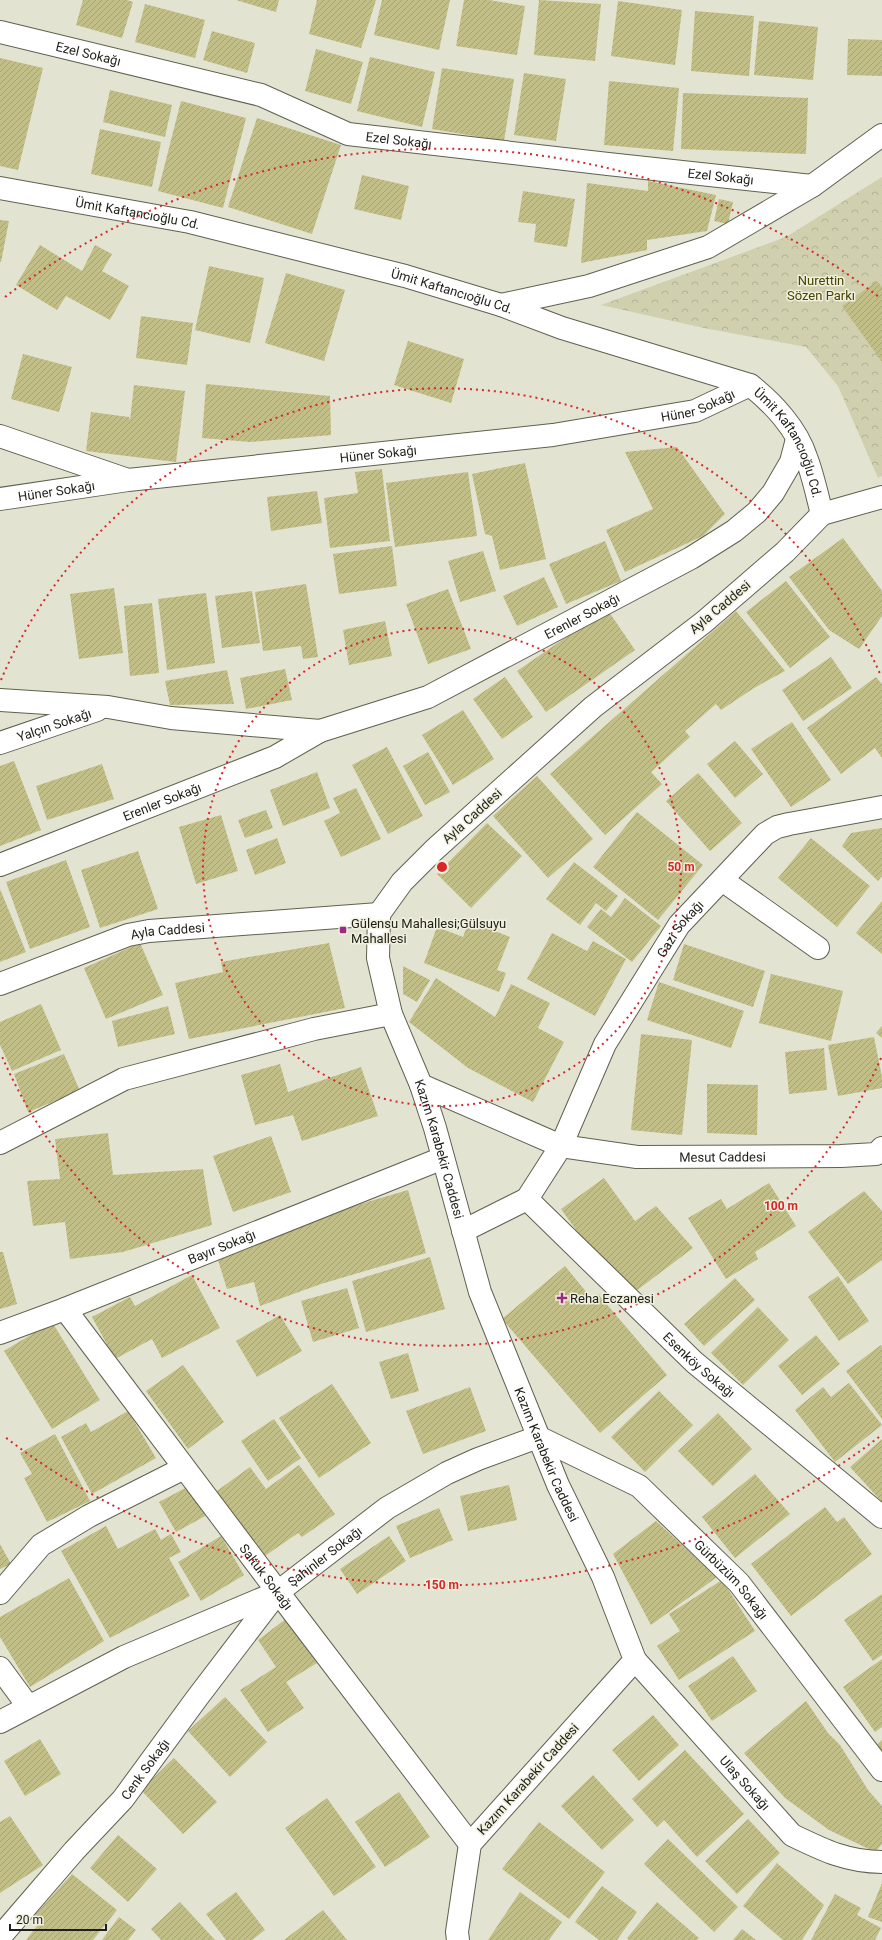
<svg xmlns="http://www.w3.org/2000/svg" width="882" height="1940" viewBox="0 0 882 1940" font-family="Roboto,sans-serif">
	<style>
		.forest { fill: url(#forest-crowns) }
		.building { fill: url(#building-hatch) }
		.lines { fill: none; stroke-linecap: round; stroke-linejoin: round }
		.minor-casing { stroke: #606050; stroke-width: 24 }
		.tertiary-casing { stroke: #606050; stroke-width: 24 }
		.minor { stroke: #fff; stroke-width: 22 }
		.tertiary { stroke: #fff; stroke-width: 22 }
		.ring { fill: none; stroke: #d62828; stroke-width: 2; stroke-dasharray: 2 4 }
		.poi-dot { fill: #9d2985; stroke: #f0f0de; stroke-width: 1.5 }
		.labels { text-anchor: middle; dominant-baseline: central; stroke-width: 3; stroke-linejoin: round; paint-order: stroke }
		.street-label { font-size: 13px; fill: #1f1e18; stroke: #f0f0de }
		.park-label { font-size: 13px; fill: #484400; stroke: #f0f0de }
		.poi-label { font-size: 13px; fill: #1f1e18; stroke: #f0f0de; text-anchor: start }
		.centre { fill: #d62828; stroke: #f0f0de; stroke-width: 2 }
		.ring-label { font-size: 12px; text-anchor: middle; font-weight: bold; fill: #d62828; stroke: #f0f0de; stroke-width: 3; stroke-linejoin: round; paint-order: stroke }
	</style>
	<defs>
		<pattern id="forest-crowns" width="20" height="18" patternUnits="userSpaceOnUse"><rect width="20" height="18" fill="#d0cfae"/><path d="M2 6a3 3 0 1 1 6 0M12 15a3 3 0 1 1 6 0" fill="none" stroke="#b2b195"/></pattern>
		<pattern id="building-hatch" width="6" height="6" patternUnits="userSpaceOnUse"><rect width="6" height="6" fill="#c1bf87"/><path d="M-1 1l2-2M0 6l6-6M5 7l2-2" fill="none" stroke="#a5a474"/></pattern>
	</defs>
	<rect width="100%" height="100%" fill="#e3e3d1"/>
	<path class="forest" d="M882 177V476L878 478 838 386 806 347 704 328 601 305 786 237Z"/>
	<path class="building" d="M83 0H127L133 2 122 38 76 25Z
		M236 0H279L276 12Z
		M317 0H376L361 48 309 34Z
		M382 0H450L439 50 374 35Z
		M464 0H489L525 6 517 55 456 46Z
		M539 0 601 4 595 61 534 55Z
		M618 1 682 10 675 65 611 56Z
		M145 4 205 20 195 58 135 42Z
		M695 11 754 16 749 76 691 71Z
		M759 21 818 27 813 80 754 75Z
		M212 31 255 43 247 73 203 60Z
		M848 39 882 40V76L847 75Z
		M316 49 363 62 351 104 305 91Z
		M370 57 435 72 422 127 357 111Z
		M0 58 43 68 18 170 0 166Z
		M442 68 514 79 504 141 432 129Z
		M524 73 566 79 556 141 514 135Z
		M609 81 679 88 673 151 604 145Z
		M110 90 172 105 165 137 103 122Z
		M683 93 808 98 806 154 681 149Z
		M181 101 246 118 223 208 158 191Z
		M257 118 341 145 312 234 228 207Z
		M100 129 161 142 152 187 91 174Z
		M362 175 409 186 401 220 354 209Z
		M648 181 716 195 707 231 647 240V250L581 263 587 183 648 191Z
		M523 191 575 199 567 247 534 242 536 224 518 222Z
		M719 199 733 202 728 224 714 221Z
		M0 220 9 221 1 262H0Z
		M40 245 82 271 95 245 112 254 102 271 129 286 110 320 66 296 57 310 16 285Z
		M209 266 264 278 250 343 195 330Z
		M286 273 345 290 324 361 265 343Z
		M877 281 882 287V362L842 306Z
		M141 316 193 323 187 365 136 358Z
		M408 341 464 359 451 403 394 385Z
		M23 354 72 367 59 412 11 399Z
		M206 384 330 396 331 435 250 442 202 438Z
		M134 385 185 391 176 462 86 451 91 412 129 417 130 420Z
		M677 447 725 514 703 536 625 572 606 530 653 509 625 452Z
		M525 463 546 559 500 570 492 536 485 534 472 474Z
		M382 469 390 541 330 548 324 498 358 493 355 472Z
		M468 472 477 536 395 547 386 483Z
		M317 491 322 523 271 531 267 497Z
		M843 538 882 591V616L859 649 829 630 789 577Z
		M605 541 621 581 566 604 549 564Z
		M392 546 397 586 339 594 333 554Z
		M483 551 496 591 460 602 448 561Z
		M544 577 558 607 517 626 503 596Z
		M786 581 830 637 790 668 746 612Z
		M306 584 318 657 303 659 301 646 263 651 255 592Z
		M114 588 123 653 79 659 70 594Z
		M448 589 471 649 428 664 406 604Z
		M252 591 260 643 222 648 215 596Z
		M206 593 215 663 167 670 158 599Z
		M152 603 159 673 130 676 124 606Z
		M607 609 635 650 546 712 517 671Z
		M736 611 785 671 754 688 721 710 716 704 685 731 690 737 651 772 662 784 605 835 550 774Z
		M385 621 392 656 349 665 343 630Z
		M831 657 852 688 803 721 782 690Z
		M285 669 292 700 246 709 240 678Z
		M227 670 234 704 170 705 165 681Z
		M505 677 533 717 502 739 473 699Z
		M876 677 882 684V758L875 748 841 774 807 728Z
		M463 710 494 759 453 785 422 735Z
		M792 722 831 780 791 807 751 749Z
		M735 741 763 774 735 798 707 764Z
		M387 747 423 816 388 834 352 765Z
		M428 752 450 792 425 805 403 766Z
		M14 761 41 830 0 846V766Z
		M102 764 114 799 47 820 36 786Z
		M317 772 330 808 283 826 270 790Z
		M698 773 742 823 710 851 666 801Z
		M537 776 593 839 548 878 493 816Z
		M356 788 381 839 341 857 324 821 340 813 333 798Z
		M266 810 273 828 245 838 238 820Z
		M637 812 703 865 658 920 593 867Z
		M221 815 238 871 196 884 179 827Z
		M487 823 522 856 471 908 437 874Z
		M882 828V876L878 881 842 846 851 833Z
		M277 838 286 863 255 875 246 850Z
		M811 838 870 886 837 927 778 878Z
		M138 851 158 909 100 928 81 870Z
		M66 860 90 927 30 949 6 882Z
		M574 862 618 896 606 911 596 903 580 925 546 899Z
		M0 889 26 952 0 962Z
		M625 898 661 926 632 962 587 927 601 909 611 917Z
		M882 901V954L856 933Z
		M469 921 510 937 497 970 506 973 499 992 424 963 437 927 463 937Z
		M552 933 587 951 593 941 626 959 595 1016 527 979Z
		M140 943 163 995 106 1019 84 968Z
		M329 943 345 1008 189 1039 175 983 223 972 221 962Z
		M684 944 765 971 753 1007 673 980Z
		M403 966 430 980 417 1002 403 994Z
		M771 974 843 991 831 1041 759 1023Z
		M436 978 495 1017 511 984 550 1003 538 1028 564 1042 533 1102 468 1068 409 1022Z
		M659 982 744 1011 731 1048 647 1020Z
		M41 1004 61 1050 12 1071 0 1045V1022Z
		M168 1006 175 1034 118 1047 112 1021Z
		M882 1026V1038L876 1033Z
		M641 1034 692 1040 682 1135 631 1130Z
		M874 1037 882 1077V1088L838 1096 828 1045Z
		M824 1048 827 1090 789 1094 785 1052Z
		M64 1054 80 1091 28 1112 14 1074Z
		M280 1064 288 1092 361 1067 378 1116 302 1141 293 1115 255 1125 241 1075Z
		M707 1084 758 1085 757 1135 707 1133Z
		M108 1133 113 1175 203 1169 212 1225 123 1252 70 1259 65 1222 33 1226 27 1181 60 1179 55 1139Z
		M271 1136 291 1192 233 1212 213 1156Z
		M604 1178 635 1221 656 1206 693 1248 632 1294 592 1252 561 1209Z
		M769 1183 796 1226 755 1252 758 1259 726 1279 688 1218 721 1199 727 1209Z
		M408 1190 426 1253 321 1284 260 1306 254 1282 227 1289 217 1257 303 1221Z
		M864 1191 882 1211V1260L848 1284 808 1232Z
		M0 1252H3L17 1304 0 1309Z
		M430 1257 445 1309 366 1332 352 1281Z
		M565 1266 592 1299 598 1294 667 1375 600 1433 502 1319Z
		M192 1275 220 1328 162 1358 152 1339 115 1359 92 1317 130 1297 135 1306Z
		M838 1276 869 1321 839 1341 808 1297Z
		M735 1278 755 1300 704 1346 684 1324Z
		M347 1288 359 1328 313 1342 301 1301Z
		M758 1307 789 1340 743 1385 711 1353Z
		M280 1315 302 1351 257 1377 236 1341Z
		M52 1322 100 1400 52 1429 4 1351Z
		M816 1335 840 1364 802 1395 778 1366Z
		M881 1345 882 1347V1419L846 1371Z
		M408 1353 419 1391 391 1399 379 1362Z
		M183 1365 224 1422 188 1449 146 1391Z
		M849 1383 882 1425 835 1462 795 1410 823 1387 831 1397Z
		M332 1384 371 1443 319 1478 279 1418Z
		M470 1387 486 1431 423 1454 406 1411Z
		M659 1391 693 1425 645 1472 611 1437Z
		M128 1411 156 1458 92 1494 61 1437 86 1423 91 1432Z
		M718 1413 752 1449 713 1486 678 1451Z
		M274 1419 301 1458 268 1481 241 1441Z
		M55 1434 90 1501 47 1522 24 1478 32 1474 20 1453Z
		M882 1439V1502L850 1467Z
		M299 1465 335 1514 302 1537 298 1533 262 1558 214 1493 250 1467 266 1489Z
		M755 1474 790 1514 735 1558 702 1517Z
		M191 1485 207 1515 176 1532 159 1502Z
		M509 1485 517 1520 468 1531 460 1496Z
		M825 1507 837 1522 844 1517 872 1554 791 1616 751 1564Z
		M439 1508 453 1540 410 1558 396 1526Z
		M656 1521 717 1577 651 1625 613 1554Z
		M106 1526 118 1549 155 1529 161 1540 171 1534 181 1552 169 1558 190 1596 110 1638 61 1551Z
		M221 1536 244 1575 201 1601 178 1562Z
		M389 1536 406 1561 357 1594 340 1569Z
		M0 1544 11 1564 0 1569Z
		M69 1578 104 1641 30 1687 0 1637V1617Z
		M722 1580 755 1631 679 1680 657 1646 680 1631 669 1614Z
		M882 1594V1655L873 1661 844 1620Z
		M287 1618 317 1663 286 1682 304 1708 268 1732 240 1690 276 1667 258 1640Z
		M733 1656 757 1691 712 1721 688 1686Z
		M882 1659V1727L875 1732 843 1687Z
		M225 1697 267 1742 230 1777 188 1731Z
		M806 1701 828 1733 840 1745 868 1790 882 1806V1844L875 1852 829 1830 785 1798 744 1753Z
		M653 1715 679 1745 639 1781 612 1750Z
		M40 1739 61 1774 25 1796 4 1761Z
		M882 1740V1757L874 1748Z
		M685 1750 744 1814 697 1857 664 1820 657 1827 632 1799Z
		M174 1758 217 1802 183 1834 141 1790Z
		M593 1775 634 1820 602 1850 561 1806Z
		M399 1792 430 1837 385 1867 355 1822Z
		M327 1798 376 1867 334 1896 285 1828Z
		M10 1816 43 1865 0 1893V1822Z
		M748 1819 780 1853 737 1894 705 1861Z
		M539 1822 605 1872 569 1919 502 1869Z
		M118 1835 157 1869 128 1902 90 1868Z
		M668 1839 738 1907 714 1932 644 1864Z
		M777 1863 824 1905 802 1940H783L743 1906Z
		M72 1874 117 1910 93 1940H26L40 1922 34 1916Z
		M882 1883V1922L868 1917Z
		M602 1886 637 1912 617 1940H599L575 1922Z
		M236 1892 265 1930 252 1940H226L206 1914Z
		M520 1892 562 1922 549 1940H488Z
		M835 1894 861 1908 857 1915 881 1928 875 1940H811Z
		M180 1902 215 1940H161L151 1929Z
		M657 1902 699 1938 697 1940H629L627 1938Z
		M323 1910 347 1940H284Z
		M119 1917 136 1930 128 1940H102Z
		M742 1929 756 1940H733Z"/>
	<g class="lines">
		<g class="minor-casing">
			<g id="minor">
				<path id="s1" d="M0 32 261 95 348 134 608 164 812 186"/>
				<path d="M501 305 589 286 708 247 812 186 882 135"/>
				<path d="M0 436 125 479"/>
				<path id="s2" d="M0 499 128 480 553 435 695 411 750 385"/>
				<path d="M822 514 882 497"/>
				<path id="s3" d="M0 700 108 707 171 718 320 731 428 697 691 558 734 531 757 512 773 493 791 462 797 439"/>
				<path id="s4" d="M0 743 97 710"/>
				<path id="s5" d="M0 865 275 757 320 731"/>
				<path d="M722 880 818 948"/>
				<path id="s6" d="M0 984 128 935 149 931 379 914"/>
				<path d="M0 1143 124 1079 314 1029 391 1014"/>
				<path id="s7" d="M561 1146 605 1044 679 925 765 834 777 827 789 824 882 807"/>
				<path id="s8" d="M527 1199 694 1362 882 1517"/>
				<path id="s9" d="M65 1309 278 1592 470 1844"/>
				<path id="s10" d="M0 1333 65 1309 443 1158"/>
				<path d="M0 1593 41 1545 89 1516 184 1468"/>
				<path id="s11" d="M635 1660 792 1835C823 1850 847 1862 882 1862"/>
				<path d="M0 1668 28 1706"/>
				<path id="s12" d="M0 1722 124 1657 278 1592 387 1508 447 1473 478 1459 538 1437 639 1486 739 1583 882 1770"/>
				<path id="s13" d="M0 1937 74 1851 123 1799 197 1698 277 1593"/>
			</g>
		</g>
		<g class="tertiary-casing">
			<g id="tertiary">
				<path id="s14" d="M0 188 190 222 405 276 501 305 562 328 750 385C773 403 797 429 806 457 813 475 817 495 822 514L785 552 704 622 593 707 434 850 402 882 379 914 378 958 391 1014 421 1085 435 1128 480 1292 558 1485 603 1577 635 1660 470 1844 457 1932 458 1940"/>
				<path id="s15" d="M421 1085 561 1146 637 1157 841 1156 876 1154 882 1148"/>
				<path d="M463 1231 527 1199 561 1146"/>
			</g>
		</g>
		<use href="#minor" class="minor"/>
		<use href="#tertiary" class="tertiary"/>
	</g>
	<g class="ring">
		<circle cx="442" cy="867" r="239"/>
		<path d="M881 1058A479 479 0 0 1 1 1054M1 680A479 479 0 0 1 881 676"/>
		<path d="M879 1437A718 718 0 0 1 5 1437M5 297A718 718 0 0 1 879 297"/>
	</g>
	<g class="poi-dot">
		<rect x="339" y="926" width="8" height="8" rx="2"/>
		<path d="M560 1292h4v4h4v4h-4v4h-4v-4h-4v-4h4z"/>
	</g>
	<g class="labels">
		<g class="street-label">
			<text stroke="none"><textPath href="#s1" startOffset="91">Ezel Sokağı</textPath></text>
			<text stroke="none"><textPath href="#s1" startOffset="415">Ezel Sokağı</textPath></text>
			<text stroke="none"><textPath href="#s1" startOffset="739">Ezel Sokağı</textPath></text>
			<text stroke="none"><textPath href="#s14" startOffset="140">Ümit Kaftancıoğlu Cd.</textPath></text>
			<text stroke="none"><textPath href="#s14" startOffset="464">Ümit Kaftancıoğlu Cd.</textPath></text>
			<text stroke="none"><textPath href="#s2" startOffset="705">Hüner Sokağı</textPath></text>
			<text stroke="none"><textPath href="#s14" startOffset="848">Ümit Kaftancıoğlu Cd.</textPath></text>
			<text stroke="none"><textPath href="#s2" startOffset="381">Hüner Sokağı</textPath></text>
			<text stroke="none"><textPath href="#s2" startOffset="57">Hüner Sokağı</textPath></text>
			<text transform="translate(720 607) rotate(-40)">Ayla Caddesi</text>
			<text stroke="none"><textPath href="#s3" startOffset="609">Erenler Sokağı</textPath></text>
			<text stroke="none"><textPath href="#s4" startOffset="57">Yalçın Sokağı</textPath></text>
			<text stroke="none"><textPath href="#s5" startOffset="174">Erenler Sokağı</textPath></text>
			<text transform="translate(472 816) rotate(-42)">Ayla Caddesi</text>
			<text stroke="none"><textPath href="#s7" startOffset="249">Gazi Sokağı</textPath></text>
			<text stroke="none"><textPath href="#s6" startOffset="177">Ayla Caddesi</textPath></text>
			<text stroke="none"><textPath href="#s14" startOffset="1772">Kazım Karabekir Caddesi</textPath></text>
			<text stroke="none"><textPath href="#s15" startOffset="315">Mesut Caddesi</textPath></text>
			<text stroke="none"><textPath href="#s10" startOffset="238">Bayır Sokağı</textPath></text>
			<text stroke="none"><textPath href="#s8" startOffset="239">Esenköy Sokağı</textPath></text>
			<text stroke="none"><textPath href="#s14" startOffset="2096">Kazım Karabekir Caddesi</textPath></text>
			<text stroke="none"><textPath href="#s12" startOffset="366">Şahinler Sokağı</textPath></text>
			<text stroke="none"><textPath href="#s9" startOffset="335">Saltuk Sokağı</textPath></text>
			<text stroke="none"><textPath href="#s12" startOffset="856">Gürbüzüm Sokağı</textPath></text>
			<text stroke="none"><textPath href="#s13" startOffset="222">Cenk Sokağı</textPath></text>
			<text transform="translate(528 1779) rotate(-48)">Kazım Karabekir Caddesi</text>
			<text stroke="none"><textPath href="#s11" startOffset="165">Ulaş Sokağı</textPath></text>
		</g>
		<g class="park-label">
			<text x="821" y="280">Nurettin<tspan x="821" dy="15">Sözen Parkı</tspan></text>
		</g>
		<g class="poi-label">
			<text x="351" y="923">Gülensu Mahallesi;Gülsuyu<tspan x="351" dy="15">Mahallesi</tspan></text>
			<text x="570" y="1298">Reha Eczanesi</text>
		</g>
	</g>
	<circle cx="442" cy="867" r="6" class="centre"/>
	<g class="ring-label">
		<text x="681" y="871">50 m</text>
		<text x="781" y="1210">100 m</text>
		<text x="442" y="1589">150 m</text>
	</g>
	<path d="M10 1924v6h96v-6" fill="none" stroke="#1f1e18" stroke-width="2"/>
	<text x="16" y="1924" font-size="12" fill="#1f1e18" stroke="#f0f0de" stroke-width="3" paint-order="stroke">20 m</text>
</svg>
